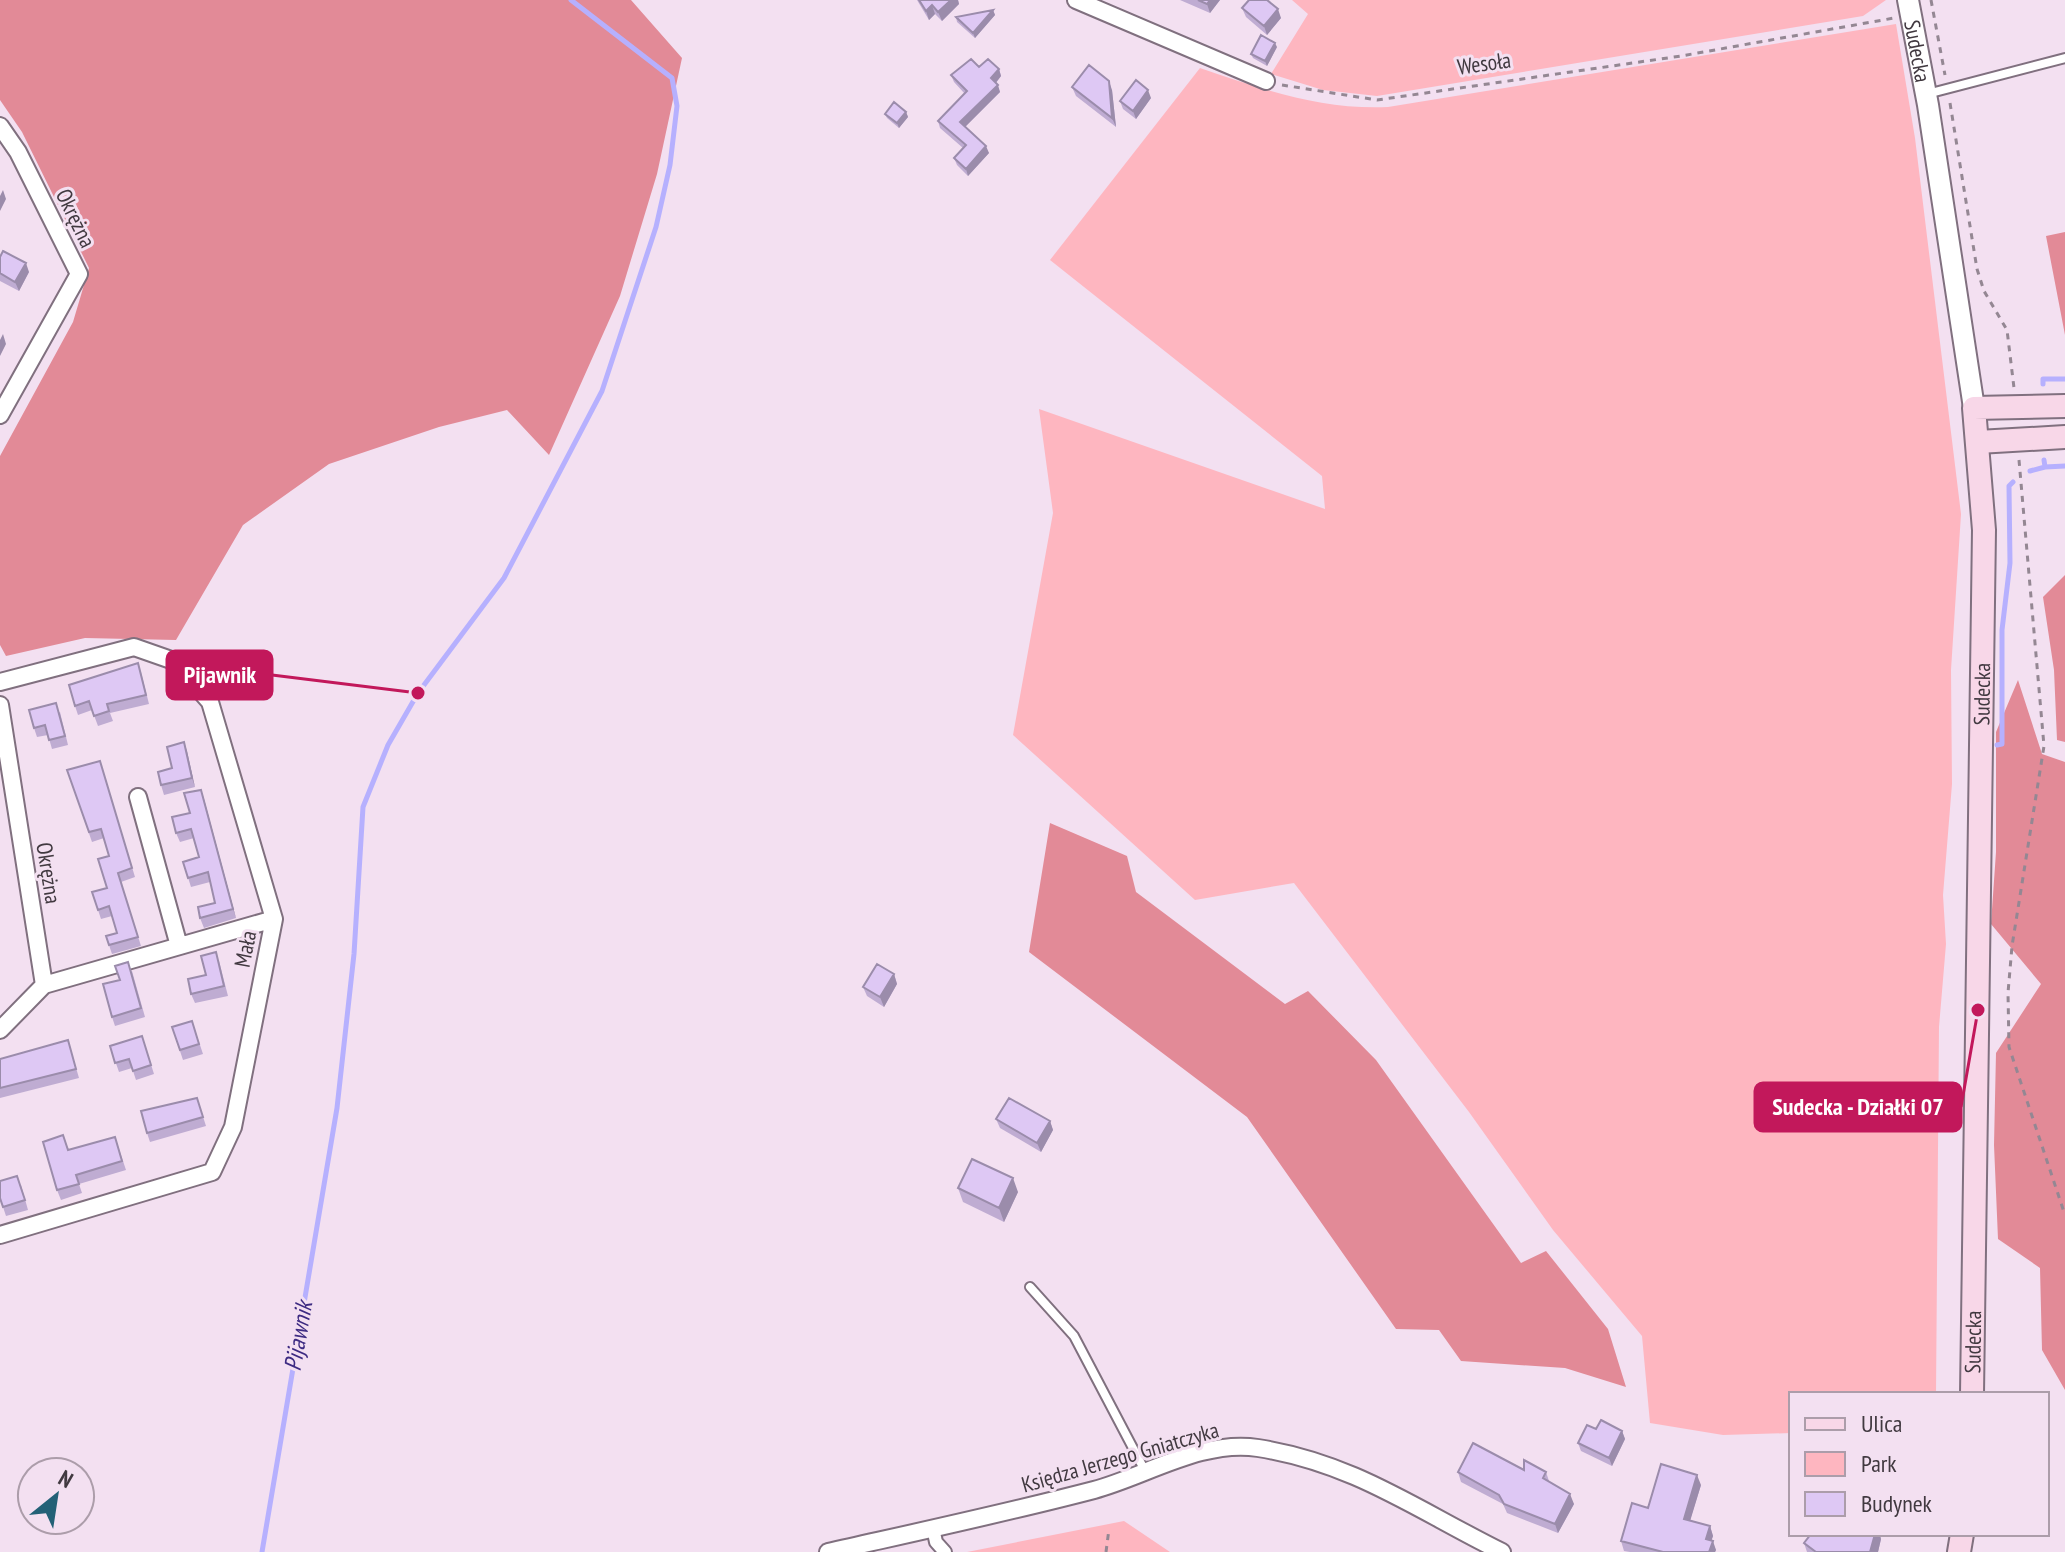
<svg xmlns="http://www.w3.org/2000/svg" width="2065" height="1552" viewBox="0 0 2065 1552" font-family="'PT Sans Narrow',sans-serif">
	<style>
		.green { fill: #feb6c0 }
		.forest { fill: #e28a97 }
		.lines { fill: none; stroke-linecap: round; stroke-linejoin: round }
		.stream { stroke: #b6b0fe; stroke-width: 5 }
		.service-casing { stroke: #80707f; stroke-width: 12 }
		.pedestrian-casing { stroke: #80707f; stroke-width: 16 }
		.minor-casing { stroke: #80707f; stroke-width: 20 }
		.tertiary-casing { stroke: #80707f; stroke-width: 24 }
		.secondary-casing { stroke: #80707f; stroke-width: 26 }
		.path { stroke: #948793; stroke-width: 3; stroke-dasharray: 6 6; stroke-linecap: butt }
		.service { stroke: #fff; stroke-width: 8 }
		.pedestrian { stroke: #fff; stroke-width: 12 }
		.minor { stroke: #fff; stroke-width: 16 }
		.tertiary { stroke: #fff; stroke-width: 20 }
		.secondary { stroke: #f8d7e8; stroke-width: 22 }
		.wall { fill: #bfacd2 }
		.shaded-wall { fill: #9b8cab }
		.building { fill: #dec8f4; stroke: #9b8cab; stroke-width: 2 }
		.labels { text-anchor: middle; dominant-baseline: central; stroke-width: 6; stroke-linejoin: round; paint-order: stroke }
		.street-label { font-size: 22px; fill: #413940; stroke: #f3e0f1 }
		.water-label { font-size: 24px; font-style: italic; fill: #3d2b82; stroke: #f3e0f1 }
		.leader { fill: none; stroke: #c2185b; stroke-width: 3 }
		.callout-dot { fill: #c2185b; stroke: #f3e0f1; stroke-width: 3 }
		.callout { fill: #c2185b; stroke: #c2185b; stroke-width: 3 }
		.callout-label { font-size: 24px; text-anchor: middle; font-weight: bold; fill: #fff }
	</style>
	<rect width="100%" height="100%" fill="#f3e0f1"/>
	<path class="green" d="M1292 0H1886L1863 16 1377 96 1323 90 1271 74 1308 14Z
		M1896 24 1915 138 1961 514 1951 670 1952 784 1943 895 1946 944 1939 1027 1936 1394H1791V1433L1723 1435 1650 1423 1642 1336 1553 1230 1469 1112 1294 883 1195 900 1013 735 1053 513 1039 409 1325 509 1322 476 1050 260 1200 68C1262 89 1321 110 1388 107Z
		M1124 1521 1170 1552H967Z"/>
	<path class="forest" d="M0 0H631L682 58 657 174 620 296 549 455 507 410 439 427 329 464 243 525 176 640 85 638 6 656 0 645V456L73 322 89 268 22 132 0 100Z
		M2065 232V335L2046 236Z
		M2065 575V742L2057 740 2054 670 2043 597Z
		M2018 680 2042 754 2065 762V1390L2042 1350 2040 1268 1998 1239 1994 1145 1996 1053 2041 984 1991 924 1996 852V732Z
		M1050 823 1127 856 1136 892 1285 1004 1308 991 1376 1060 1521 1263 1546 1251 1608 1329 1626 1387 1565 1368 1461 1361 1439 1330 1396 1329 1247 1117 1029 952Z"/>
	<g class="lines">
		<path class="stream" d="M2043 384V379H2065
			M2045 467 2065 466
			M2030 471 2045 467 2044 460
			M1997 745 2002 744V630L2010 563 2009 486 2013 482
			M262 1552 337 1108 354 954 363 807 388 745 418 693 504 578 602 391 656 227 670 165 677 106 672 78 571 0"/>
		<g class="service-casing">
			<path id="service" d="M1927 94 2065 58
				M1030 1287 1074 1336 1145 1471"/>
		</g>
		<g class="pedestrian-casing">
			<path id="pedestrian" d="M933 1528 936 1542 945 1552"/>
		</g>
		<g class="minor-casing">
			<path id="minor" d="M1076 0 1266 81
				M0 126 18 152 79 274 0 415
				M0 682 134 647 174 661 210 702 274 919 233 1127 212 1172 0 1235
				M0 705 44 985 0 1030
				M138 797 179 946
				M44 985 274 919
				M828 1552C917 1532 1006 1513 1094 1490 1146 1476 1203 1439 1258 1448 1354 1463 1417 1510 1502 1552"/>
		</g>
		<g class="tertiary-casing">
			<g id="tertiary">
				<path id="s1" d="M1908 0 1928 105 1974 408"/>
			</g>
		</g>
		<g class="secondary-casing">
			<g id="secondary">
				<path d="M1978 442 2065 437"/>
				<path id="s2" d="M1972 1394 1984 530 1974 408 2065 406"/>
				<path d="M1959 1552 1962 1534"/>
			</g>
		</g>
		<path class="path" d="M1931 0 1945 75
			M1282 85 1377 100 1681 56 1894 18
			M1950 103 1977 269 1984 291 2007 330 2014 388
			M2019 460 2044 746 2012 946 2008 993 2009 1047 2065 1215
			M1106 1552 1109 1529"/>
		<use href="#service" class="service"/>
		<use href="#pedestrian" class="pedestrian"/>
		<use href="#minor" class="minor"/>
		<use href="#tertiary" class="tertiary"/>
		<use href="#secondary" class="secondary"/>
	</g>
	<path class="wall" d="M917 0H958L959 4 942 21 935 14 929 20Z
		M1180 0H1220L1210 13Z
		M1242 8 1281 18 1267 35 1246 17Z
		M993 10 995 15 975 38 957 22 956 17Z
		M1277 47 1267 66 1253 58 1251 54Z
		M979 67 999 69 1001 76 996 83 1000 92 965 127 989 153 968 176 957 165 954 158 963 148 940 128 938 121 965 94 954 82 951 75Z
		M1072 87 1112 90 1116 127 1076 96Z
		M1151 98 1136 119 1123 109 1120 101Z
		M906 112 908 117 899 128 887 118 885 114Z
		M0 257 29 272 19 291 0 281Z
		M141 672 149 704 110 713 113 721 98 726 92 710 78 715 75 706Z
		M60 712 68 745 52 749 48 735 37 737 34 728Z
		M184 742 195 787 164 795 161 785 172 768Z
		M100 761 135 877 121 882 141 946 112 954 106 936 117 933 112 916 101 919 92 892 107 888 109 856 104 838 92 842 67 770Z
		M201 790 236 918 204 928 200 918 215 903 210 882 191 887 183 862 199 857 194 838 180 842 176 833 190 813Z
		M219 961 228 996 195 1003 191 994 206 975Z
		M132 971 145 1017 115 1026 112 1017 120 980Z
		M894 974 897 984 884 1007 867 996 863 987Z
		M192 1021 203 1054 183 1060 172 1027Z
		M142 1036 154 1074 136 1080 132 1068 119 1072 110 1046Z
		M68 1040 79 1078 0 1098V1059Z
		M197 1098 206 1126 150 1142 147 1133Z
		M996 1119 1050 1121 1053 1130 1041 1152 1000 1128Z
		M115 1137 126 1170 79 1184 82 1193 61 1200 57 1190 68 1150Z
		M21 1185 28 1210 6 1216 0 1198Z
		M958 1188 1018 1192 1004 1222 963 1202Z
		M1596 1429 1622 1431 1625 1439 1612 1466 1581 1451 1578 1443Z
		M1524 1470 1546 1472 1549 1481 1574 1504 1558 1533 1507 1513 1503 1504 1461 1482 1458 1472Z
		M1701 1485 1690 1520 1710 1526 1713 1536 1711 1541 1716 1550 1715 1552H1630L1624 1551 1621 1541Z
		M1881 1539 1878 1552H1807L1804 1543Z"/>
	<path class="shaded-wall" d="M951 0H958L959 4 942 21 938 12Z
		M1210 0H1220L1210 13 1207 4Z
		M932 5 935 14 929 20 926 11Z
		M1278 9 1281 18 1267 35 1264 26Z
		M993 10 995 15 975 38 973 33Z
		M1275 43 1277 47 1267 66 1265 61Z
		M999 69 1001 76 994 85 991 78Z
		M1109 81 1112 90 1116 127 1112 118Z
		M998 85 1000 92 963 129 960 122Z
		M1148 90 1151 98 1136 119 1133 111Z
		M906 112 908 117 899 128 897 123Z
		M986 146 989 153 968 176 966 169Z
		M3 190 6 199 0 211V196Z
		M26 263 29 272 19 291 15 282Z
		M3 334 6 344 0 356V340Z
		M184 742 187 751 195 787 192 778Z
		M201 790 204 799 236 918 233 909Z
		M894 974 897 984 884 1007 880 997Z
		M1050 1121 1053 1130 1041 1152 1037 1143Z
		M1013 1178 1018 1192 1004 1222 999 1208Z
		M1622 1431 1625 1439 1612 1466 1609 1458Z
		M1697 1475 1701 1485 1688 1528 1684 1519Z
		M1570 1494 1574 1504 1558 1533 1555 1524Z
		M1710 1526 1713 1536 1709 1548 1706 1539Z
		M1875 1534H1880L1881 1539 1878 1552H1870Z
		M1713 1541 1716 1550 1715 1552H1709Z"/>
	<path class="building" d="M919 0H951L938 12 932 5 926 11Z
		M1198 0H1210L1207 4Z
		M1249 0H1267L1278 9 1264 26 1242 8Z
		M993 10 973 33 956 17Z
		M1261 35 1275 43 1265 61 1251 54Z
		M971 59 979 67 988 59 999 69 991 78 998 85 960 122 986 146 966 169 954 158 966 145 938 121 967 91 951 75Z
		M1089 65 1109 81 1112 118 1072 87Z
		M1136 80 1148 90 1133 111 1120 101Z
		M894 102 906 112 897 123 885 114Z
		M3 251 26 263 15 282 0 273V257Z
		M138 663 146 695 107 704 109 711 94 716 89 701 75 706 69 685Z
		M56 703 65 736 49 740 45 725 34 728 29 710Z
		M184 742 192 778 161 785 158 772 172 768 167 747Z
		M100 761 132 868 118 873 138 937 109 945 106 936 117 933 109 906 98 910 92 892 107 888 98 859 109 856 101 829 89 832 67 770Z
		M201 790 233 909 200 918 198 907 215 903 208 872 188 878 183 862 199 857 191 829 176 833 172 817 190 813 184 793Z
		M216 952 224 986 191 994 188 979 206 975 201 956Z
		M128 962 141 1008 112 1017 103 984 120 980 115 966Z
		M877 964 894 974 880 997 863 987Z
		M192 1021 199 1044 180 1050 172 1027Z
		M142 1036 151 1065 133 1071 129 1059 115 1063 110 1046Z
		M68 1040 76 1069 0 1088V1059Z
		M197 1098 203 1117 147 1133 141 1111Z
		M1009 1098 1050 1121 1037 1143 996 1119Z
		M63 1135 68 1150 115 1137 122 1161 76 1175 79 1184 57 1190 43 1142Z
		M972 1159 1013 1178 999 1208 958 1188Z
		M17 1176 25 1200 3 1207 0 1198V1181Z
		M1601 1420 1622 1431 1609 1458 1578 1443 1587 1425 1596 1429Z
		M1473 1443 1524 1470V1460L1546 1472 1543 1478 1570 1494 1555 1524 1504 1504 1499 1495 1458 1472Z
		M1661 1464 1697 1475 1684 1519 1710 1526 1706 1539 1713 1541 1709 1552H1663L1621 1541 1632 1503 1648 1508Z
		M1811 1534H1875L1870 1552H1816L1804 1543Z"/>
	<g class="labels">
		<g class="street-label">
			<text stroke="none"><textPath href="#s1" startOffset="52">Sudecka</textPath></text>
			<text transform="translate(1484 63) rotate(-8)">Wesoła</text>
			<text transform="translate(76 218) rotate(64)">Okrężna</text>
			<text stroke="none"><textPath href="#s2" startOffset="700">Sudecka</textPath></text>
			<text transform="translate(49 873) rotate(81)">Okrężna</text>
			<text transform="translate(245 949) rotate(-79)">Mała</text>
			<text stroke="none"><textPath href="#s2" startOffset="52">Sudecka</textPath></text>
			<text transform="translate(1120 1457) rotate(-16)">Księdza Jerzego Gniatczyka</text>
		</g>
		<g class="water-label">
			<text transform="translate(298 1336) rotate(-80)">Pijawnik</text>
		</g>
	</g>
	<path class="leader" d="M418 693L272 675M1978 1010L1961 1107"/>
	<g class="callout-dot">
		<circle cx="418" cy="693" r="8"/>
		<circle cx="1978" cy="1010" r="8"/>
	</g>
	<g class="callout">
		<rect x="167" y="651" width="105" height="48" rx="8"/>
		<rect x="1755" y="1083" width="206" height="48" rx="8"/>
	</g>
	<g class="callout-label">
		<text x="220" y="683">Pijawnik</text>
		<text x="1858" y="1115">Sudecka - Działki 07</text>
	</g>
	<rect x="1789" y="1392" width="260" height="144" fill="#f3e0f1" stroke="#ac9daa" stroke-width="2"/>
	<rect x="1805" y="1418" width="40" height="12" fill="#f8d7e8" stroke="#ac9daa" stroke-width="2"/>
	<text x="1861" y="1432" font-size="24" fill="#413940">Ulica</text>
	<rect x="1805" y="1452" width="40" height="24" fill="#feb6c0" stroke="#ac9daa" stroke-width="2"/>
	<text x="1861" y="1472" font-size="24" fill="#413940">Park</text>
	<rect x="1805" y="1492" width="40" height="24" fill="#dec8f4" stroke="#ac9daa" stroke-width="2"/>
	<text x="1861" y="1512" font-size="24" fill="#413940">Budynek</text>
	<g transform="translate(56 1496) rotate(30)"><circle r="38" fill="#f3e0f1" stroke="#ac9daa" stroke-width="2"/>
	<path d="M0-6L14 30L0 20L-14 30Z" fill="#236177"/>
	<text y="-12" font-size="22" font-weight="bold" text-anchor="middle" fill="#413940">N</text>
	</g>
</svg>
